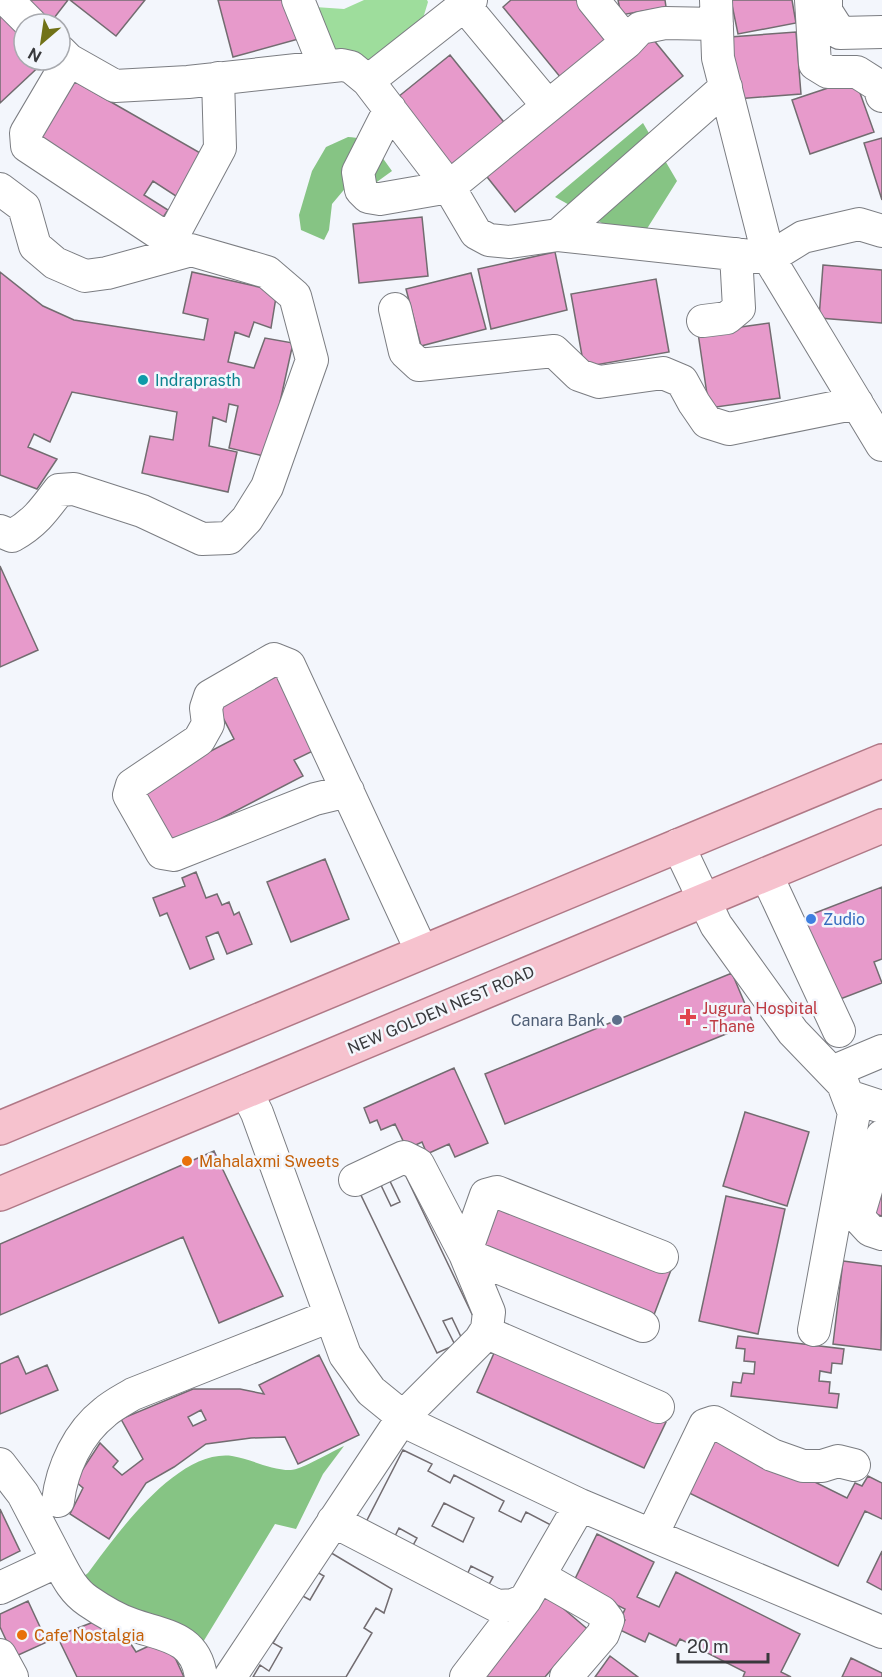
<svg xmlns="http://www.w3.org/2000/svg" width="882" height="1677" viewBox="0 0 882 1677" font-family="'Public Sans',sans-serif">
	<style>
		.green { fill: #9edd9c }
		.forest { fill: #86c484 }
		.building { fill: #e79acb; stroke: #726c70; stroke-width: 1.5; fill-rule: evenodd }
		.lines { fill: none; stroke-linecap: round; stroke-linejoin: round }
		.minor-casing { stroke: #7b7d82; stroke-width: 34 }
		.major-casing { stroke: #b07886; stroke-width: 36 }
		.minor { stroke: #fff; stroke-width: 32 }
		.major { stroke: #f6c2ce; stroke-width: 33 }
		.culture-dot { fill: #0f9aa8; stroke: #f3f6fc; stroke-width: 2 }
		.shop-dot { fill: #3f7fe0; stroke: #f3f6fc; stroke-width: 2 }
		.health-dot { fill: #e0444e; stroke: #f3f6fc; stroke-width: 2 }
		.service-dot { fill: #5c6f8a; stroke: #f3f6fc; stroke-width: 2 }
		.food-dot { fill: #e8710a; stroke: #f3f6fc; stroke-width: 2 }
		.labels { text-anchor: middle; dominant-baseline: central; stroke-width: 5; stroke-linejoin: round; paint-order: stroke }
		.culture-label { font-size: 16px; fill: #0d838f; stroke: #f3f6fc; text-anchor: start }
		.shop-label { font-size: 16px; fill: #366cbe; stroke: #f3f6fc; text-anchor: start }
		.health-label { font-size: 16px; fill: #be3a42; stroke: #f3f6fc; text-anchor: start }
		.street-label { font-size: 16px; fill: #38393c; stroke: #f3f6fc }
		.service-label { font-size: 16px; fill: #4e5e75; stroke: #f3f6fc; text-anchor: end }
		.food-label { font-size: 16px; fill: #c56008; stroke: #f3f6fc; text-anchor: start }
	</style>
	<rect width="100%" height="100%" fill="#f3f6fc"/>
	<path class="green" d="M364 0H427L428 2 420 28 373 61 327 59 299 45 289 24 315 7 344 9Z"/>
	<path class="forest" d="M643 123 677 181 638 243 555 197Z
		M348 137C369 137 381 155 392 171L374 184 348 185 332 204 329 230 324 240 301 230 299 215 312 171 326 147Z
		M344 1446 323 1474 296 1529 275 1524 186 1670 78 1581 88 1573C117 1534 177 1449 232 1456 251 1459 270 1470 290 1470 299 1471 333 1451 344 1446Z"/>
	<path class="building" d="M23 0H68L51 22Z
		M70 0H145L116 36Z
		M218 0H292L302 38 233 57Z
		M511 0H583L612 35 561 78 503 7Z
		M618 0H665L666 7 621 15Z
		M731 0H792L796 23 738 34Z
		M0 8 24 34V60H46L0 103Z
		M796 32 801 94 736 99 730 37Z
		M648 33 683 76 515 212 480 168Z
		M450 55 507 126 450 172 393 101Z
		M69 78 209 158 182 200 153 181 144 195 168 210 160 222 32 140Z
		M855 79 874 132 810 154 792 100Z
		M882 138V200L864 143Z
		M422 217 428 276 359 283 353 224Z
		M555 252 567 310 491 329 478 269Z
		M823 265 882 270V323L819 318Z
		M0 272 43 306 74 320 204 340 208 319 183 313 192 272 277 291 271 328 254 322 249 337 235 332 228 362 254 368 265 338 293 343 268 457 229 448 238 406 229 404 226 422 213 417 209 446 237 452 228 492 142 473 150 436 173 440 177 412 72 392 50 442 34 434 28 447 57 459 37 489 0 475Z
		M471 273 486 329 421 346 406 289Z
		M656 279 669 352 584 367 571 294Z
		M769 323 780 398 709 408 698 333Z
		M0 566 38 650 0 667Z
		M277 676 315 750 294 760 303 776 170 845 140 788 234 739 217 706Z
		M325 859 349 919 291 942 267 882Z
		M196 872 206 898 217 894 222 905 229 902 234 915 239 912 252 944 227 954 218 932 206 937 214 959 190 969 167 913 160 916 153 898 185 886 182 878Z
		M882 887V959L874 962 882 983 835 1001 797 920Z
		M732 973 753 1023 505 1124 485 1074Z
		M454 1068 488 1143 455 1157 449 1144 427 1154 422 1142 407 1149 395 1124 381 1130 377 1120 370 1123 364 1108Z
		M745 1112 809 1132 787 1206 723 1186Z
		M214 1151 283 1296 219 1323 183 1237 0 1315V1244Z
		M882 1155V1216L865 1211Z
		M402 1168 481 1333 463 1341 452 1318 443 1321 455 1345 437 1353 358 1189 378 1179 391 1206 400 1202 387 1175Z
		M402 1168 481 1333 463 1341 452 1318 443 1321 455 1345 437 1353 358 1189 378 1179 391 1206 400 1202 387 1175Z
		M726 1196 785 1209 758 1334 699 1321Z
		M498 1202 671 1270 652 1320 479 1252Z
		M843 1261 882 1266 881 1350 833 1344Z
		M738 1336 844 1349 842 1364 832 1363 831 1373 820 1371 819 1381 830 1382 829 1393 839 1394 837 1408 731 1396 733 1382 741 1383 743 1373 754 1374 755 1362 744 1361 745 1349 736 1348Z
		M498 1344 666 1422 644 1468 477 1392Z
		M319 1355 359 1435 298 1464 285 1437 251 1438 206 1444 174 1467 146 1483 109 1539 70 1514 83 1488 75 1481 100 1443 118 1461 113 1467 122 1475 143 1459 121 1419 193 1389H240L264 1394 259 1385ZM201 1410 206 1420 193 1426 188 1417Z
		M18 1356 26 1374 47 1365 58 1390 0 1414V1364Z
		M710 1430 847 1498 855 1483 862 1486 868 1476 882 1483V1519L865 1511 838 1566 681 1489Z
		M403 1450 432 1464 428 1471 450 1483 454 1475 504 1501 499 1511 521 1522 526 1512 551 1525 513 1601 487 1588 493 1577 471 1566 466 1577 411 1549 417 1538 399 1528 393 1540 364 1526ZM444 1503 474 1518 463 1542 432 1526Z
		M403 1450 432 1464 428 1471 450 1483 454 1475 504 1501 499 1511 521 1522 526 1512 551 1525 513 1601 487 1588 493 1577 471 1566 466 1577 411 1549 417 1538 399 1528 393 1540 364 1526Z
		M444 1503 474 1518 463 1542 432 1526Z
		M0 1509 20 1551 0 1561Z
		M597 1534 654 1562 637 1597 659 1607 676 1572 800 1634 781 1672 791 1677H743L745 1672 680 1639 676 1646 649 1633 645 1642 620 1630 625 1620 621 1618 625 1609 573 1583Z
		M328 1551 392 1589 384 1613 376 1608 364 1628 372 1633 346 1677H253L260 1665 269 1671 282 1648 273 1643 301 1595 310 1600 324 1576 315 1571Z
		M328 1551 392 1589 384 1613 376 1608 364 1628 372 1633 346 1677H253L260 1665 269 1671 282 1648 273 1643 301 1595 310 1600 324 1576 315 1571Z
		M882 1551V1590L867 1582Z
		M545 1593 591 1632 567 1661 562 1657 545 1677H473Z
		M28 1601 47 1642 14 1657 0 1627V1614Z
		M112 1615 136 1652 166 1638 184 1677H77L57 1636Z
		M610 1656 638 1677H595Z
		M851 1658 882 1673V1677H842Z"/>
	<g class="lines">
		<g class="minor-casing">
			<path id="minor" d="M7 0 31 24
				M298 0 325 67
				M593 0 627 42
				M716 0 718 58 769 258 882 445
				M811 0 815 64 828 72H857L879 86 882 96
				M826 0V11L840 33 882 32
				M464 5 548 106
				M60 51 69 60 115 86 188 82 342 65 351 67 368 81 449 187 476 233 489 240 510 242 558 235 769 258 803 237 859 224 882 231
				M69 60 26 133 27 146 163 236 177 228 220 148 218 78
				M368 81 471 0
				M390 109 358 172 361 190 368 197 380 199 449 187 627 42 640 28 665 23 717 24
				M0 189 24 207 35 246 55 263 85 276 107 273 191 250 267 272 295 296 312 360 267 487 247 519 229 538 202 539 142 511 74 489 59 490C44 510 35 523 12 536L0 531
				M558 235 726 87
				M395 309 405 352 419 365 554 351 579 375 599 382 663 373 682 381 694 403 707 422 729 429 857 403
				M703 321 727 318 739 308 736 254
				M348 791 315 799 174 855 162 853 129 795 132 785 199 740 208 724 206 708 210 696 274 659 289 665 422 952
				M678 845 716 925 793 1032 843 1084 854 1113 814 1330
				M766 874 839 1031
				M832 1072 882 1051
				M246 1091 257 1113 345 1355 371 1391 414 1426 580 1505 882 1632
				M848 1096 882 1107
				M882 1136 858 1217 870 1230 882 1234
				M643 1326 465 1254 486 1195 497 1192 662 1257
				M485 1332 658 1407
				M0 1464 23 1494 58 1561
				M58 1501C62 1468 78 1433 105 1412 113 1405 123 1400 133 1394L330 1316
				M333 1521 497 1606 513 1605 525 1600 580 1505
				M652 1535 705 1425 714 1422 772 1455 803 1466H822L838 1461 854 1465
				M539 1576 602 1612 608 1620 603 1634 566 1677
				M0 1588 58 1561C66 1576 73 1591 88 1601 101 1610 118 1620 133 1625 165 1636 196 1637 201 1677
				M0 1655 12 1677
				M230 1677 403 1417 480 1340 487 1329 489 1312 465 1254 418 1164 404 1157 355 1180
				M466 1677 525 1600"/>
		</g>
		<g class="major-casing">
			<path id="major" d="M0 1128 882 761
				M0 1194 882 826"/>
		</g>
		<use href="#minor" class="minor"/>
		<use href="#major" class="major"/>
	</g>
	<circle class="culture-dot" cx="143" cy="380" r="6"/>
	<circle class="shop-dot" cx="811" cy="919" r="6"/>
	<path class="health-dot" d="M685 1008h6v6h6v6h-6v6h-6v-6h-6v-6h6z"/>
	<circle class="service-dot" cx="617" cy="1020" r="6"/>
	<g class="food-dot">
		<circle cx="187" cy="1161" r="6"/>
		<circle cx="22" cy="1635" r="6"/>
	</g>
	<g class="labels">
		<g class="culture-label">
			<text x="155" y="380">Indraprasth</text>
		</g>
		<g class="shop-label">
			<text x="823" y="919">Zudio</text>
		</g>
		<g class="health-label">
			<text x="702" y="1008">Jugura Hospital<tspan x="702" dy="18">- Thane</tspan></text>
		</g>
		<g class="street-label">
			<text transform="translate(441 1010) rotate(-23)">NEW GOLDEN NEST ROAD</text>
		</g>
		<g class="service-label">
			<text x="605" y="1020">Canara Bank</text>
		</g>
		<g class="food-label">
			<text x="199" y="1161">Mahalaxmi Sweets</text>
			<text x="34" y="1635">Cafe Nostalgia</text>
		</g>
	</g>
	<g transform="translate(42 42) rotate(209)"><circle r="28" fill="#f3f6fc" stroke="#a8aaaf" stroke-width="1.5"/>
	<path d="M0-4.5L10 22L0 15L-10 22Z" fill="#717217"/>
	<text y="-9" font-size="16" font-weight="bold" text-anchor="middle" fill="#38393c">N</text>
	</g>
	<path d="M678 1653v9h90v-9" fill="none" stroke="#38393c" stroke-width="3"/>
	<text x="687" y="1653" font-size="18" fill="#38393c" stroke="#f3f6fc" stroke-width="4.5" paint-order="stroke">20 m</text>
</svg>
